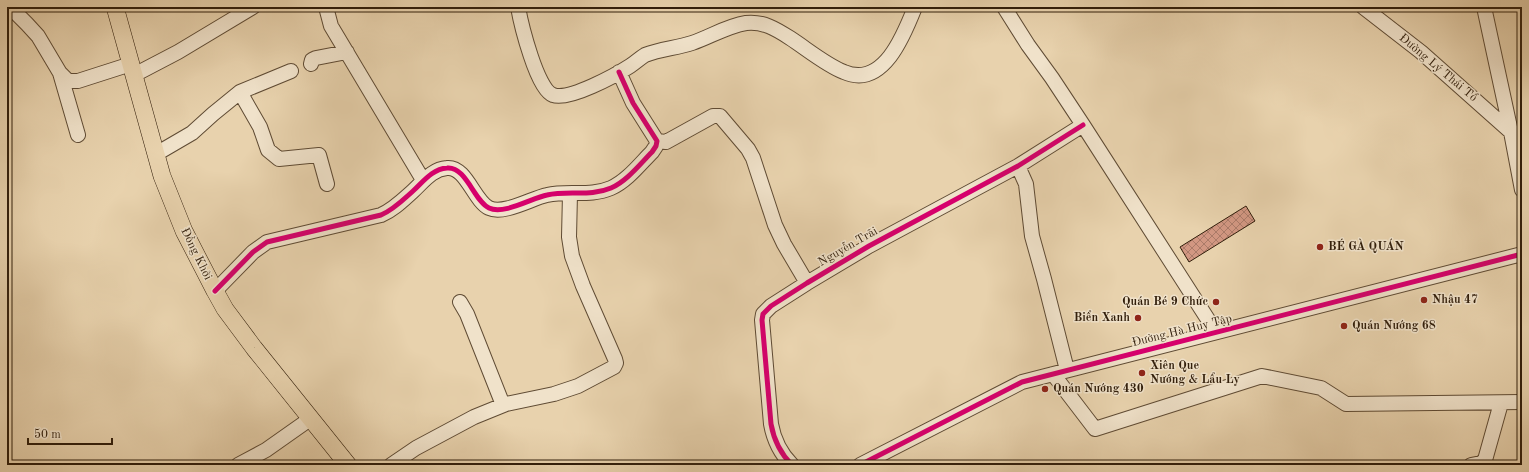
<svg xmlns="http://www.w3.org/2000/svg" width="1529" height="472" viewBox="0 0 1529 472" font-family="'Old Standard TT',serif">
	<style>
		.building { fill: url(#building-cross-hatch); stroke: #311e0b }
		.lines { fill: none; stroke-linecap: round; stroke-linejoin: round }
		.minor-casing { stroke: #5f4b34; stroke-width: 16 }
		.major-casing { stroke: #311e0b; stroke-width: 18 }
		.minor { stroke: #f0e2ca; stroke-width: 14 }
		.major { stroke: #e8d2ad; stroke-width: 17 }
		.cycleway-casing { stroke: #f0e2ca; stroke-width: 8 }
		.cycleway { stroke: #d6006c; stroke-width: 5 }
		.poi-dot { fill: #8f2418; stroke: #f0e2ca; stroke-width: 1.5 }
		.labels { text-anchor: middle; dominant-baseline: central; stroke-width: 3; stroke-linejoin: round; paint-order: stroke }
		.street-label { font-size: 12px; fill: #311e0b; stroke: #f0e2ca }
		.poi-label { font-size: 12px; font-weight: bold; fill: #311e0b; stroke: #f0e2ca; text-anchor: start }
	</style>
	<defs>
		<pattern id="building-cross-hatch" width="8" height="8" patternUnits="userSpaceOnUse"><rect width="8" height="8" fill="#d29782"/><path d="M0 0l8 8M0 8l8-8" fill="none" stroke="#ab7b69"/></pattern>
	</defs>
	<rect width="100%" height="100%" fill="#e8d2ad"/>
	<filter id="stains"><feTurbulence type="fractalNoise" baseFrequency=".005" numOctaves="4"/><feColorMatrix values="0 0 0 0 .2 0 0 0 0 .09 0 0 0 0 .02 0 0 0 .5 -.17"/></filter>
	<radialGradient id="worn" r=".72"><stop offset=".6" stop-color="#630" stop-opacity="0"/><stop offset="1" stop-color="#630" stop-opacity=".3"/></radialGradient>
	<path class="building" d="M1246 206 1255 221 1189 262 1180 247Z"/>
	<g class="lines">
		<g class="minor-casing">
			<path id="minor" d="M10 7 27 24 38 36 60 73 68 81H78L131 64
				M326 7 331 26 423 180
				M518 7C521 24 537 90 553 95 569 101 616 75 630 66 636 62 640 58 645 55 660 49 677 48 692 43 710 37 727 26 746 23 763 21 776 29 790 38 807 49 826 65 844 72 883 89 904 35 915 7
				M1004 7 1028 45 1052 78 1083 125 1216 332
				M1363 7 1421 52 1511 132
				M1484 7 1511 132 1522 190
				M311 64 312 60 316 58 347 52
				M60 73 78 135
				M134 75 178 52 253 7
				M240 92 260 127 268 150 279 159 319 155 327 184
				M657 141 666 142 713 116H720L748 149 753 158 775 225 784 244 807 283
				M156 154 192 133 213 114 240 92 291 71
				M1018 166 1026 184 1032 236 1044 279 1067 370
				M215 291 253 252 267 242 381 215C393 210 403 200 413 191 423 182 432 169 447 168 466 166 474 201 489 208 504 215 532 198 547 195 568 190 590 197 611 188 627 181 640 164 652 152L656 146 657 141 633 103 619 72
				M460 302 467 314 503 405
				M1053 374 1095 429 1262 376 1321 388 1346 404 1522 402
				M238 465 266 450 310 419
				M391 465 416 448 474 417 506 404 554 394 578 386 614 367 616 363 615 359 583 286 572 256 569 237 570 194
				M792 465C780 453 774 441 771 424L762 320 763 314 771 306 807 283 869 246 1018 166 1083 125
				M860 465 1022 382 1522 254
				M1471 465 1481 463 1485 460 1501 403"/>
		</g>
		<g class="major-casing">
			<path id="major" d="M115 7 162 176 184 231 215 291 225 309 254 348 348 465"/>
		</g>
		<use href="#minor" class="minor"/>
		<use href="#major" class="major"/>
		<g class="cycleway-casing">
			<path id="cycleway" d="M215 291 253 252 267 242 381 215C393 210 403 200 413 191 423 182 432 169 447 168 466 166 474 201 489 208 504 215 532 198 547 195 568 190 590 197 611 188 627 181 640 164 652 152L656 146 657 141 633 103 619 72
				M792 465C780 453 774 441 771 424L762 320 763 314 771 306 807 283 869 246 1018 166 1083 125
				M860 465 1022 382 1522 254"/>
		</g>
		<use href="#cycleway" class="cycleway"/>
	</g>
	<g class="poi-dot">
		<circle cx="1320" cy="247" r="4"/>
		<circle cx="1424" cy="300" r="4"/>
		<circle cx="1216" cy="302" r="4"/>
		<circle cx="1138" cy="318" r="4"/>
		<circle cx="1344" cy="326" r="4"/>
		<circle cx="1142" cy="373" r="4"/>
		<circle cx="1045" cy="389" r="4"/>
	</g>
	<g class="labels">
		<g class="street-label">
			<text transform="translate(1438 68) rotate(40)">Đường Lý Thái Tổ</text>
			<text transform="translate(848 247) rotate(-30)">Nguyễn Trãi</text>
			<text transform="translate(196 254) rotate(64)">Đồng Khởi</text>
			<text transform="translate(1182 331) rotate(-14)">Đường Hà Huy Tập</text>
		</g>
		<g class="poi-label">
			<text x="1328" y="247">BÉ GÀ QUÁN</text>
			<text x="1432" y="300">Nhậu 47</text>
			<text x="1208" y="302" text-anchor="end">Quán Bé 9 Chức</text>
			<text x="1130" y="318" text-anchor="end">Biển Xanh</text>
			<text x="1352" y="326">Quán Nướng 68</text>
			<text x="1150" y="366">Xiên Que<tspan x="1150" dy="14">Nướng &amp; Lẩu Ly</tspan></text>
			<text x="1053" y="389">Quán Nướng 430</text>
		</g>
	</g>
	<rect width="1529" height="472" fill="none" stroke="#e8d2ad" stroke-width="24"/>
	<rect x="8" y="8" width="1513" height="456" fill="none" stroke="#311e0b" stroke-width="2"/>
	<rect x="12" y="12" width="1505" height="448" fill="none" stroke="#311e0b"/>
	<path d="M28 438v6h84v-6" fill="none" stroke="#311e0b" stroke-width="2"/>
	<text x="34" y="438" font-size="12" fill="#311e0b" stroke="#f0e2ca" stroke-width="3" paint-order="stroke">50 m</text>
	<rect width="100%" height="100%" filter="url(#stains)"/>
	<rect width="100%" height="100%" fill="url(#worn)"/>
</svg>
